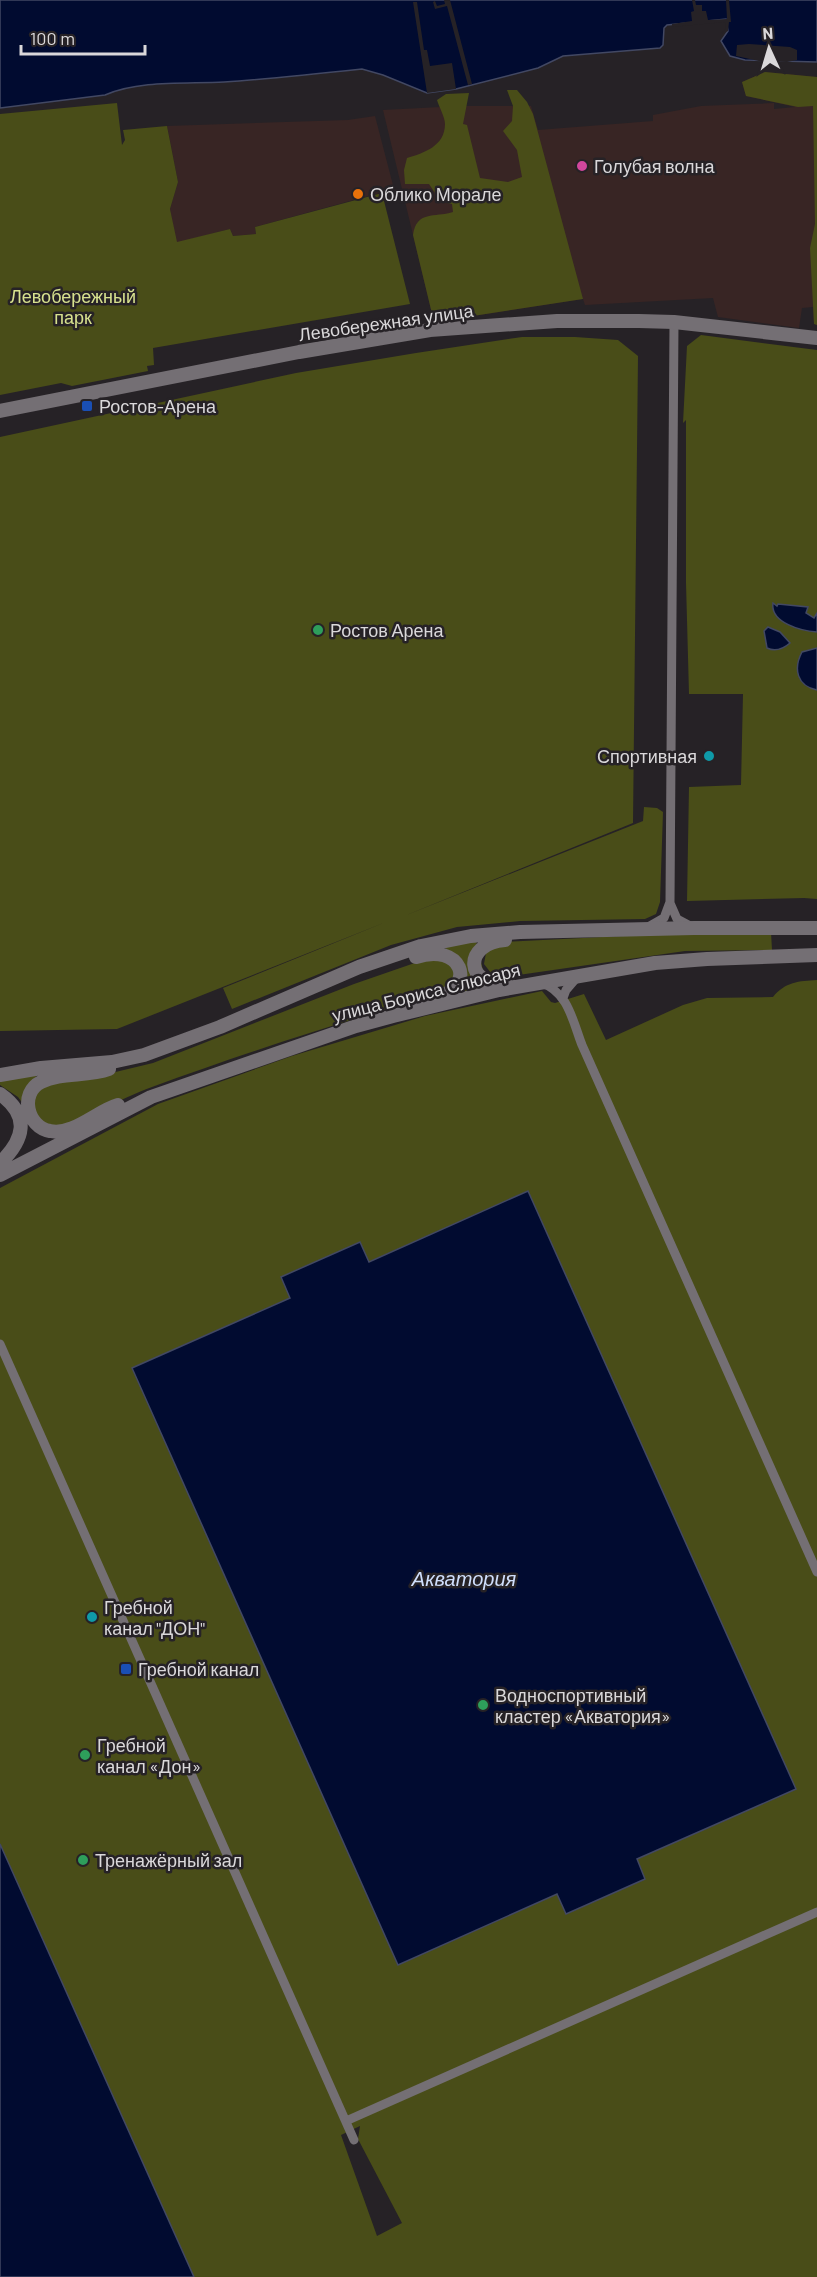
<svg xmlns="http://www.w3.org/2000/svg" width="817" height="2277" viewBox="0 0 817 2277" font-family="Barlow,sans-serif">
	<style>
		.commercial { fill: #382524 }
		.green { fill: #494d18; fill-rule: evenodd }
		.water { fill: #010b30; stroke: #424863; stroke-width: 1.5 }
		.pier { fill: #262226 }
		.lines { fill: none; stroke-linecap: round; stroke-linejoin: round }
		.minor { stroke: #746f74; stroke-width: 9 }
		.secondary { stroke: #746f74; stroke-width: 14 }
		.hotel-dot { fill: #d1479c; stroke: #262226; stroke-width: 2 }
		.food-dot { fill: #e8710a; stroke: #262226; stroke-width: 2 }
		.transit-dot { fill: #1a4fb4; stroke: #262226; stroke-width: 2 }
		.leisure-dot { fill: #2e9e5b; stroke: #262226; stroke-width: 2 }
		.culture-dot { fill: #0f9aa8; stroke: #262226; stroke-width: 2 }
		.labels { text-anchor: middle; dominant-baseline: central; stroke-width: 5; stroke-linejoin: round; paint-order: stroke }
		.poi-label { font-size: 18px; fill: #dad8da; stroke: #262226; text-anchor: start }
		.park-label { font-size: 18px; fill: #d7e18e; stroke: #262226 }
		.street-label { font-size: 18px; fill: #dad8da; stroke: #262226 }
		.water-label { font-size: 20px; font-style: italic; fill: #cfdefb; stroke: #262226 }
	</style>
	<rect width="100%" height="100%" fill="#262226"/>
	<path class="commercial" d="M765 72 817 77V325L814 324 813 307 802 308 799 328 718 317 713 298 585 305 583 299 434 322 383 110 460 106H531L538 130 653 121V115L701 106 774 103V109L795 107 746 96 742 82Z
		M375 116 394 189 255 227 256 234 233 236 230 229 176 243 170 209 178 182 167 126 348 120Z"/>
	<path class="green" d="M765 72 817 77V325L814 324 810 248 815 224 813 106 798 107 746 96 742 82Z
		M507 90H517L527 102 533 114 583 299 434 322 413 235C417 210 434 218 453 212L452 204 441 202 429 184H405L404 170 407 158C424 153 445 146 445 124 445 117 439 107 437 100L446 94 469 93 463 124 467 125 480 178 508 182 522 177 517 150 503 131 512 121 513 106Z
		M117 103 122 145 125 140 123 130 167 126 178 182 170 209 177 242 230 229 233 236 256 234 255 227 382 193 410 304 153 348 154 365 147 366 148 371 72 386 61 383 0 395V114Z
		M701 335 817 350V899L804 898 687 901 689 787 741 785 743 694H689L686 583V420L683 423 687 346Z
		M522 337H575L618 340 638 356 633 823 404 916 643 821 644 807 657 808 663 812 660 902 656 914 645 919 520 921 457 927 391 945 232 1009 223 988 386 922 117 1029 0 1031V437L296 373 416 353Z
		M703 932H771L772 950 685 951 505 977 491 973 484 964 486 953 503 942Z
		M476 941 487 987 458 993 463 985 445 947Z
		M432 957 449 960 456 978 442 993C344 1021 247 1052 152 1087 120 1098 83 1123 51 1127L34 1115 33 1097 49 1082 103 1075 153 1063 354 984Z
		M817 980V2277H0V1188L158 1104 292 1056 425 1016 542 991 551 1002 555 1003 584 994 606 1040 683 1005 707 998 773 997C785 982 799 981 817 980ZM360 2126 358 2139 402 2223 377 2236 341 2135Z
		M37 1075 29 1089 26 1108 18 1097 0 1085V1080Z"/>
	<path class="water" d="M0 0H817V62L745 60 730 56 721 41 728 31 726 19 667 25 664 28 663 45 660 48 563 56 538 68 456 89 427 93 383 75 362 69C316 74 270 79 224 82 186 84 139 80 105 95L0 108Z
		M773 603 777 606 778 604 808 607 806 613 814 618 817 613V632C802 631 770 623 773 603Z
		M768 627 780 632 790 643C783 649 775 652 767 648L764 631Z
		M817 648V690C797 686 793 669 802 652Z
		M528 1191 796 1789 637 1859 645 1879 566 1914 557 1894 398 1965 132 1368 290 1298 281 1277 360 1242 369 1262Z
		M0 1844 194 2277H0Z"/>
	<path class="pier" d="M444 0H450L472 84 468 85 447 6 435 9 433 2 435 1 437 6 445 4Z
		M692 0H695L696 5H702V11H706L708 20 727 19 726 0H729L731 22H729L728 31 721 34 726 28 725 22 672 27V24L692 21 691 12 694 11Z
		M413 2H417L424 50H427L430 66 452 63 456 89 427 93Z
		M749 44 790 47 797 50V60L787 62 759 61 736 56 737 45Z"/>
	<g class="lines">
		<path class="minor" d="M670 903 677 919 692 927
			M650 926 664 918 670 902 674 322
			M541 983C568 991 573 1022 582 1045L817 1572
			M563 998 566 990 578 976
			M0 1344 354 2140
			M346 2121 817 1912"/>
		<path class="secondary" d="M0 411 299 352 430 330 557 321H639L674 322 817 338
			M505 940C462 943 465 989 508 982
			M416 957C461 942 479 986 435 998
			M109 1069C87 1077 61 1072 41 1082 19 1093 27 1127 50 1131 73 1136 97 1111 118 1105
			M0 1075 41 1068 112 1062 144 1055 220 1027 359 967 421 946 471 936 520 932 694 928H817
			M0 1094C31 1116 24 1140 0 1163
			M0 1175 151 1097 356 1026 393 1016 499 990 655 963 707 959 817 955"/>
	</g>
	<circle class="hotel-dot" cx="582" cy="166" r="6"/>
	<circle class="food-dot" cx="358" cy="194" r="6"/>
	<g class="transit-dot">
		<rect x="81" y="400" width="12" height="12" rx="3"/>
		<rect x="120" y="1663" width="12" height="12" rx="3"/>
	</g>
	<g class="leisure-dot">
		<circle cx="318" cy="630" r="6"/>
		<circle cx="483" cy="1705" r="6"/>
		<circle cx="85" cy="1755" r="6"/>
		<circle cx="83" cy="1860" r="6"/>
	</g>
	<g class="culture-dot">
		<circle cx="709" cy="756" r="6"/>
		<circle cx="92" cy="1617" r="6"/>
	</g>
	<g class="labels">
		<g class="poi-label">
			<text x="594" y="166">Голубая волна</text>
			<text x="370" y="194">Облико Морале</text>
			<text x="99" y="406">Ростов-Арена</text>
			<text x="330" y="630">Ростов Арена</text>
			<text x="697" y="756" text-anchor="end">Спортивная</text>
			<text x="104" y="1607">Гребной<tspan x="104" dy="21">канал "ДОН"</tspan></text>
			<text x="138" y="1669">Гребной канал</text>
			<text x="495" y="1695">Водноспортивный<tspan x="495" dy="21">кластер «Акватория»</tspan></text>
			<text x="97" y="1745">Гребной<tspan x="97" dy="21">канал «Дон»</tspan></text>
			<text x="95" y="1860">Тренажёрный зал</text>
		</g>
		<g class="park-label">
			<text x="73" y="296">Левобережный<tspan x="73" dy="21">парк</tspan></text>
		</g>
		<g class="street-label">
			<text transform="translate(386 322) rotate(-8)">Левобережная улица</text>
			<text transform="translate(426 992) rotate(-14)">улица Бориса Слюсаря</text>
		</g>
		<g class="water-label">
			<text x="464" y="1578">Акватория</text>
		</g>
	</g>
	<g transform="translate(769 48) rotate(356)" stroke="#262226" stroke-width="4.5" paint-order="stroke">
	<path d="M0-4.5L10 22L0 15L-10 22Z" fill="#dad8da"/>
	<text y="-9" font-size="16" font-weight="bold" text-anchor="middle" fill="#dad8da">N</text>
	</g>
	<path d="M21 45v9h124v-9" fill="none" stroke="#dad8da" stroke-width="3"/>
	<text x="30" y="45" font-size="18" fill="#dad8da" stroke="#262226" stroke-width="4.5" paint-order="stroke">100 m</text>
</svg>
